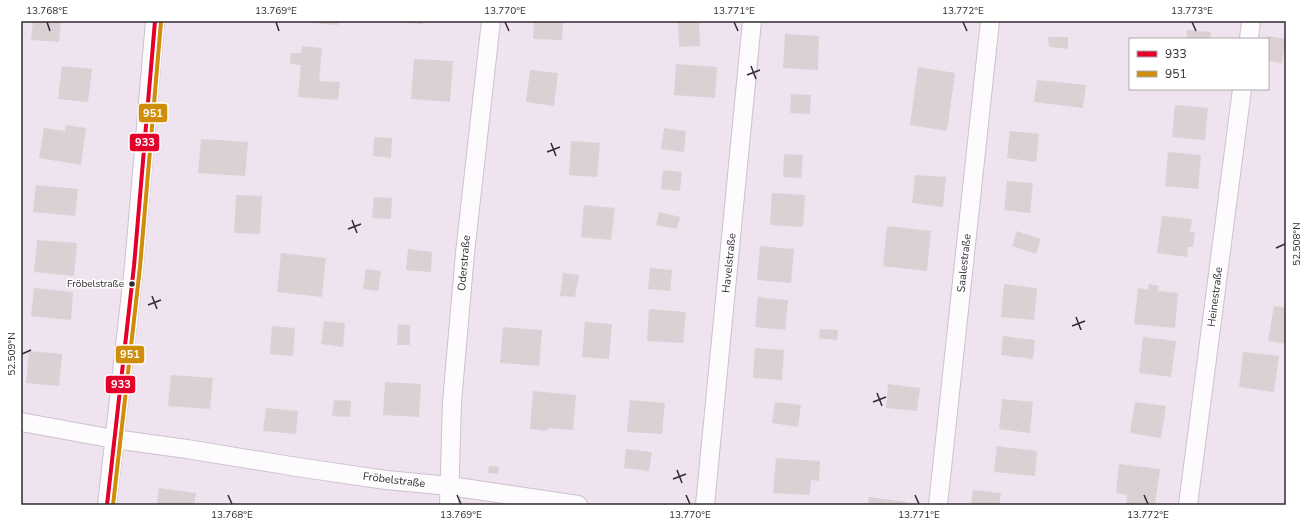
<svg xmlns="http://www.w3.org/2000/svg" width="1307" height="526" viewBox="0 0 1307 526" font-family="'Nunito Sans',sans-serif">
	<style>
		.building { fill: #dbd0d3 }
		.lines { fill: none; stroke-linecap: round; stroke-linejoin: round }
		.minor-casing { stroke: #cbc2cd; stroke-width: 20 }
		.minor { stroke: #fdfbfd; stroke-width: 18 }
		.bus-1-casing { stroke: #fff; stroke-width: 7 }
		.bus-2-casing { stroke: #fff; stroke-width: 7 }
		.bus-1 { stroke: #e4002b; stroke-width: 4 }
		.bus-2 { stroke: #cf8d0a; stroke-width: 4 }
		.ticks { fill: none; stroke: #312932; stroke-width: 1.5 }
		.bus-dot { fill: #312932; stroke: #fff; stroke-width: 1.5 }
		.labels { text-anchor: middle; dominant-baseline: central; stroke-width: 3; stroke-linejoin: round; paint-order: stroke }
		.bus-label { font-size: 10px; fill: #312932; stroke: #fff; text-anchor: end }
		.street-label { font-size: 11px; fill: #312932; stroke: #fff }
		.line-badge { stroke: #fff; stroke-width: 1.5 }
		.badge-label { font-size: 11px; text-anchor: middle; font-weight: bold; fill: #fff }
		.neatline { fill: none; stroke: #312932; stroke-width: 1.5 }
		.ticks-label { font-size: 10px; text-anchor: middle; fill: #312932 }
	</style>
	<rect width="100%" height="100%" fill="#efe3f0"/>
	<path class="building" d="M33 21H61L59 42 31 40Z
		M312 21H339L338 25 312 23Z
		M400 21H423L422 24 400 22Z
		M534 21H563L562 40 533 39Z
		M678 21H699L700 46 679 47Z
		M1187 30 1211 32 1210 39H1186Z
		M785 34 819 36 818 70 783 68Z
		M1269 36 1286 39 1282 63 1268 61Z
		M1048 37H1068V49L1049 47Z
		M302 46 322 48 319 81 340 82 338 100 298 97 301 65 290 64 291 53H301Z
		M414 59 453 61 450 102 411 99Z
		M676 64 717 67 715 98 674 95Z
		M62 66 92 69 88 102 58 99Z
		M918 67 955 73 947 131 910 125Z
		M530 70 558 73 554 106 526 102Z
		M1037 80 1086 85 1083 108 1034 102Z
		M791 94 811 95 810 114 790 113Z
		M1175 105 1208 108 1205 140 1172 137Z
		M66 125 86 128 81 165 39 158 44 128 65 131Z
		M664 128 686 131 684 152 661 149Z
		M1010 131 1039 134 1036 162 1007 158Z
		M374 137 392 138 391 158 373 156Z
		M201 139 248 142 245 176 198 173Z
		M571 141 600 143 597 177 569 175Z
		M1168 152 1201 155 1198 189 1165 186Z
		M784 154 803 155 801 178 783 177Z
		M663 170 682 172 680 191 661 189Z
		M915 175 946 177 943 207 912 203Z
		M1007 181 1033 183 1030 213 1004 210Z
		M36 185 78 189 75 216 33 212Z
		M772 193 805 195 803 227 770 225Z
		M236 195 262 196 260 234 234 233Z
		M374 197 392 198 391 219 372 218Z
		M584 205 615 208 611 240 581 237Z
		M659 212 680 217 677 229 656 225Z
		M1162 216 1192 219 1190 232H1195L1193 247H1188L1187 257 1157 253Z
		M887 226 931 231 927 271 883 266Z
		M1017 231 1041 239 1036 254 1012 246Z
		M37 240 77 243 74 276 34 272Z
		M760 246 794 249 791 283 757 280Z
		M408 249 432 252 431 272 406 270Z
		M281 253 326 258 322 297 277 292Z
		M650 268 672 270 670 291 648 289Z
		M366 269 381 271 378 291 363 289Z
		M563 273 579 275 575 297 560 296Z
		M1004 284 1037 288 1034 320 1001 317Z
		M1149 284 1159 286 1158 291 1178 293 1175 328 1134 324 1138 288 1148 290Z
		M34 288 73 292 71 320 31 316Z
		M758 297 788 300 785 330 755 327Z
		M1274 306 1286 308V344L1268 341Z
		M649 309 686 312 683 343 647 341Z
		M324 321 345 323 343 347 321 344Z
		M585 322 612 324 609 359 582 357Z
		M398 324 410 325V345H397Z
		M272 326 295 328 293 356 270 354Z
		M503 327 542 330 539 366 500 363Z
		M820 329 838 330 837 340 819 338Z
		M1003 336 1035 340 1033 359 1001 355Z
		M1143 337 1176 341 1171 377 1139 373Z
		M755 348 784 350 782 380 753 378Z
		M29 351 62 354 59 386 26 383Z
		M1243 352 1279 356 1274 392 1239 387Z
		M171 375 213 378 210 409 168 406Z
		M385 382 421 384 419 417 383 415Z
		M888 384 920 388 917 411 886 408Z
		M533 391 576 395 573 430 548 428 547 431 530 429Z
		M1002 399 1033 402 1030 433 999 429Z
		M334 400 351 401 350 417 332 416Z
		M630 400 665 403 662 434 627 432Z
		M775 402 801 405 798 427 772 423Z
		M1135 402 1166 406 1161 438 1130 433Z
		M266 408 298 411 296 434 263 431Z
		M997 446 1037 451 1035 476 994 472Z
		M626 449 652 452 649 471 624 468Z
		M776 458 820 461 819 481 811 480 810 495 773 493Z
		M1119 464 1160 469 1155 505H1126L1127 495 1116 493Z
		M489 466 499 467 498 474 488 473Z
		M159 488 196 493 194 505H157Z
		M973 490 1001 493 999 505H971Z
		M869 497 907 502V505H868Z"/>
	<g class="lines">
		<g class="minor-casing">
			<path id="minor" d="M1249 39 1251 21
				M21 422 114 439 187 449 297 467 386 480 450 486 578 505
				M107 505 134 266 155 21
				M449 505 452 402 465 253 491 21
				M705 505 752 21
				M938 505 990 21
				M1188 505 1242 89"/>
		</g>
		<use href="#minor" class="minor"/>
		<g class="bus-1-casing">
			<path id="bus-1" d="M107 505 134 266 155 21"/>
		</g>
		<g class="bus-2-casing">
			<path id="bus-2" d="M113 505 140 267 161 22"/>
		</g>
		<use href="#bus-1" class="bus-1"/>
		<use href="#bus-2" class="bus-2"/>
	</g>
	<path class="ticks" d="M47 22 50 31M276 22 279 31M505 22 509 31M734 22 738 31M963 22 967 31M1192 22 1196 31M751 66 756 79M747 75 760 70M551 143 556 156M547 152 560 147M352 220 357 233M348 229 361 224M1276 248 1285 244M152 296 157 309M148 305 161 300M1076 317 1081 330M1072 326 1085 321M22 354 31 350M877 393 882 406M873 402 886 397M677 470 682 483M673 479 686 474M228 495 232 504M457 495 461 504M686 495 690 504M915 495 919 504M1144 495 1148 504"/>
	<circle class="bus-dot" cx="132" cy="284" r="3.5"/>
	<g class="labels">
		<g class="bus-label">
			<text x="124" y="284">Fröbelstraße</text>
		</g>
		<g class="street-label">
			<text transform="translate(464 263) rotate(-85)">Oderstraße</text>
			<text transform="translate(729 263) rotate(-84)">Havelstraße</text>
			<text transform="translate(964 263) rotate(-84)">Saalestraße</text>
			<text transform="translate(1215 297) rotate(-83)">Heinestraße</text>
			<text transform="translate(394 480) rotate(7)">Fröbelstraße</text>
		</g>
	</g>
	<g class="line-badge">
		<rect x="138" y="103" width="30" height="20" rx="4" fill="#cf8d0a"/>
		<rect x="129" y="133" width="31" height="19" rx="4" fill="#e4002b"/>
		<rect x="115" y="345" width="30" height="19" rx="4" fill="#cf8d0a"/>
		<rect x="105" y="375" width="31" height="19" rx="4" fill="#e4002b"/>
	</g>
	<g class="badge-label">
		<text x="153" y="117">951</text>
		<text x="145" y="146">933</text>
		<text x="130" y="358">951</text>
		<text x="121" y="388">933</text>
	</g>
	<rect width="1307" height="526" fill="none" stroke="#ffffff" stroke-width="44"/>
	<rect x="1129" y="38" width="140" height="52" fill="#ffffff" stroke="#ada9ad"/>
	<rect x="1137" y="51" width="20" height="6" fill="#e4002b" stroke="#ada9ad"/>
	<text x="1165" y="58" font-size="12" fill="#312932">933</text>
	<rect x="1137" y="71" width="20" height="6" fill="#cf8d0a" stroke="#ada9ad"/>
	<text x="1165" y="78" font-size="12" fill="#312932">951</text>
	<rect x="22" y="22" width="1263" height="482" class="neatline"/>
	<g class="ticks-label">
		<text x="47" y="14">13.768°E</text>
		<text x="276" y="14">13.769°E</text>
		<text x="505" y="14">13.770°E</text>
		<text x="734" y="14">13.771°E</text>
		<text x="963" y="14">13.772°E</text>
		<text x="1192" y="14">13.773°E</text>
		<text transform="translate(1296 244) rotate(-90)" y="4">52.508°N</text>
		<text transform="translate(11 354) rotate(-90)" y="4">52.509°N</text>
		<text x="232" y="518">13.768°E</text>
		<text x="461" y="518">13.769°E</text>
		<text x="690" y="518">13.770°E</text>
		<text x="919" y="518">13.771°E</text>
		<text x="1148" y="518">13.772°E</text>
	</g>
</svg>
